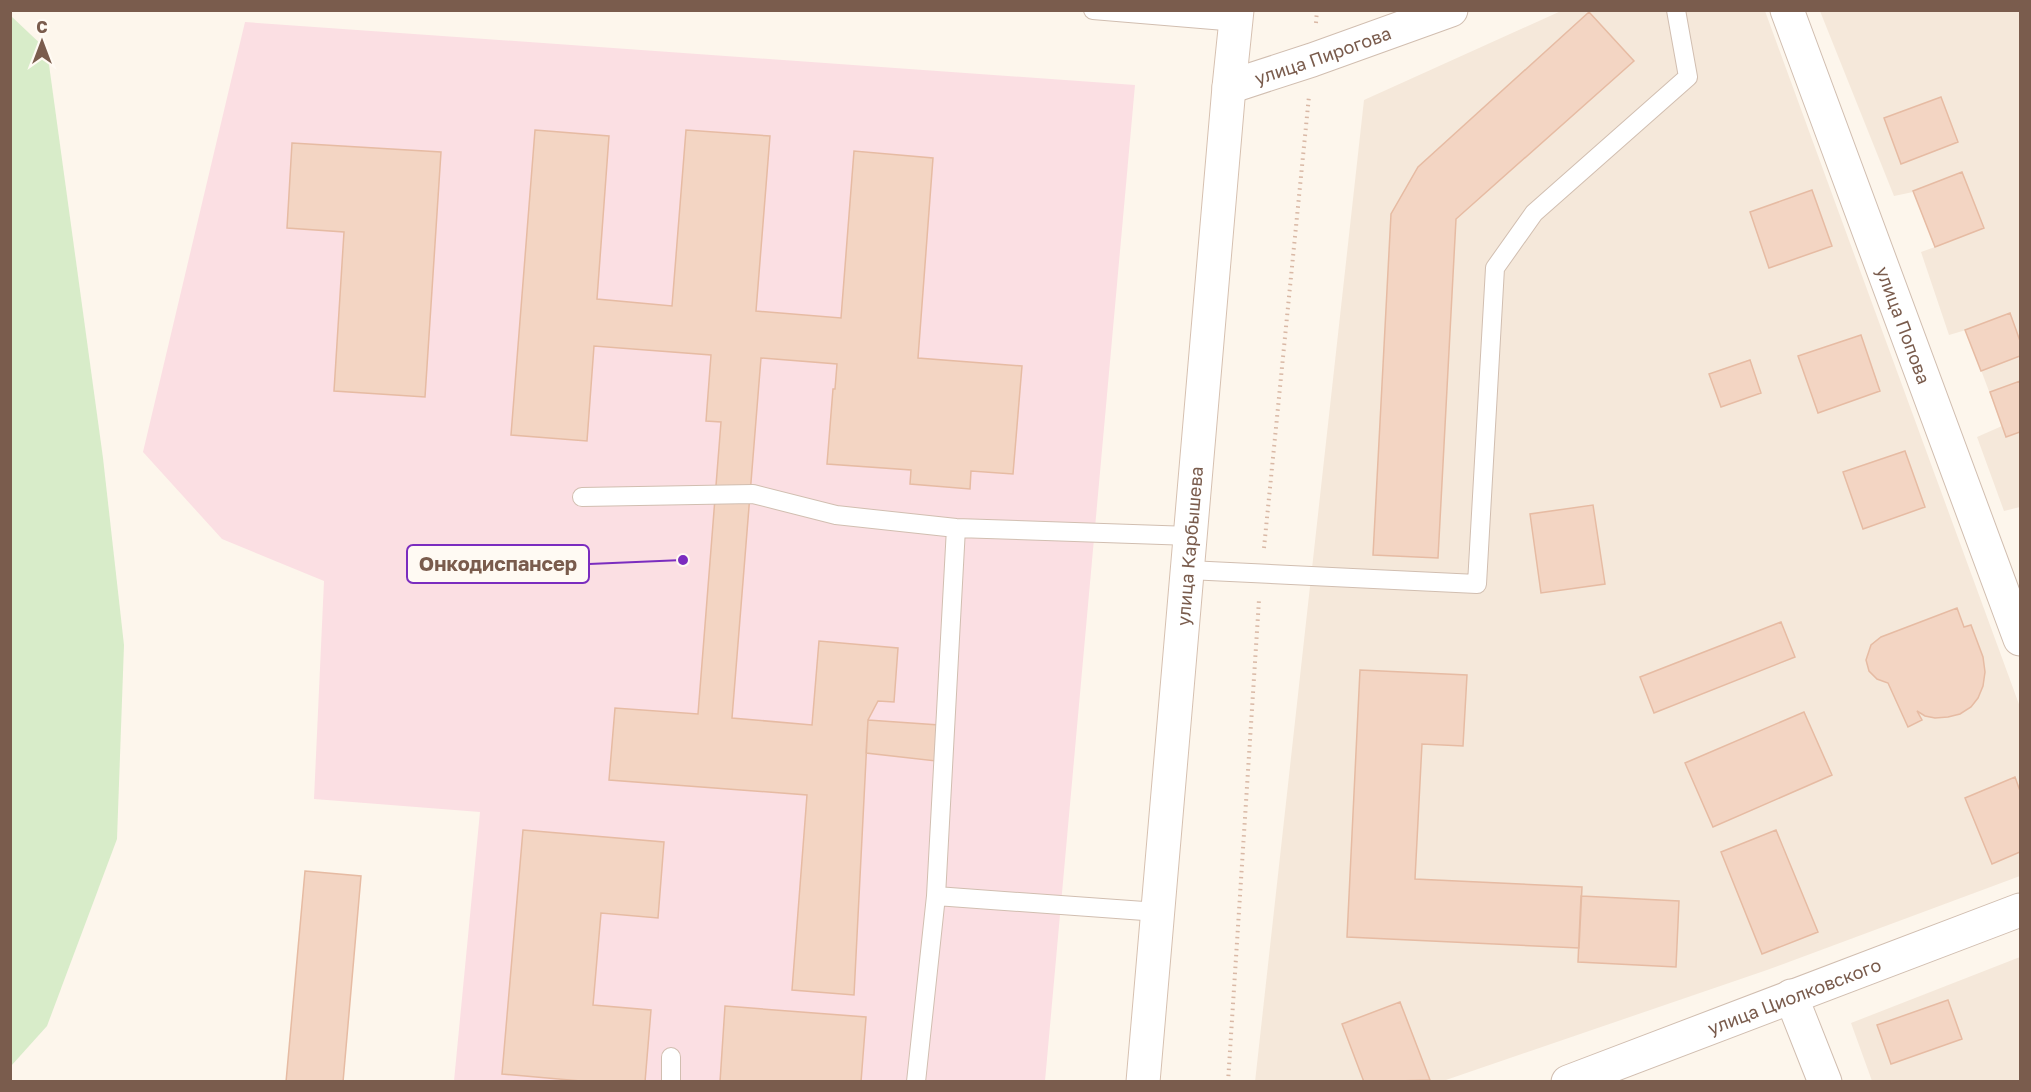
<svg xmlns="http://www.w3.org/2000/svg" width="2031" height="1092" viewBox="0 0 2031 1092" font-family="'Golos Text',sans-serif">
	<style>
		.residential { fill: #f5e8da }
		.medical { fill: #fbdfe3 }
		.green { fill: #d8ecc9 }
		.building { fill: #f3d5c3; stroke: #e6bba3; stroke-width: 1.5 }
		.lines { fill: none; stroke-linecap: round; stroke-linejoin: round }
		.service-casing { stroke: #d1beb0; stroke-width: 20 }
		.minor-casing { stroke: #d1beb0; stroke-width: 35 }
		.tertiary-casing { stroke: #d1beb0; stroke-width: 35 }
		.secondary-casing { stroke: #d6c0b0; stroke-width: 35 }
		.path { stroke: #d9b8a5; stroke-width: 4; stroke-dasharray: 1.5 4.5; stroke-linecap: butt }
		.service { stroke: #fff; stroke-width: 18 }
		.minor { stroke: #fff; stroke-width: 33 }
		.tertiary { stroke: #fff; stroke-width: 33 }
		.secondary { stroke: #fff; stroke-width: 33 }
		.labels { text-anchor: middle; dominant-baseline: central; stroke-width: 5; stroke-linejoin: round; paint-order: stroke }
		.street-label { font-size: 18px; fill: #7a5c4d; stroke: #fffaf3 }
		.leader { fill: none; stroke: #7b2cbf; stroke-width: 2 }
		.callout-dot { fill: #7b2cbf; stroke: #fffaf3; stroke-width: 2 }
		.callout { fill: #fffaf3; stroke: #7b2cbf; stroke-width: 2 }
		.callout-label { font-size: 20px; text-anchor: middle; font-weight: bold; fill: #7a5c4d }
	</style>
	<rect width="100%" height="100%" fill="#fdf6ec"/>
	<path class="residential" d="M1561 11H1765L2020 707V876L1767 970 1443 1081 1255 1082 1364 100Z
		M1820 11H2020V507L2004 511 1977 437 2002 426 1966 330 1949 335 1921 252 1935 247 1913 192 1894 196Z
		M2020 957V1081H1872L1851 1023Z"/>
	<path class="medical" d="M245 22 1135 85 1045 1081H454L480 812 314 799 324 581 222 539 143 452Z"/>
	<path class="green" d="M11 16 47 50 103 458 124 645 117 839 47 1026 11 1066Z"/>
	<path class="building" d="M1589 12 1634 61 1456 219 1438 558 1373 555 1391 214 1418 167Z
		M1941 97 1958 142 1901 164 1884 118Z
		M535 130 609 136 597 299 672 306 686 130 770 136 756 311 841 318 854 151 933 158 918 358 1022 366 1013 474 971 471 970 489 910 484 911 470 827 464 833 389H835L837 364 761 358 732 718 812 725 819 641 898 648 894 702 878 701 868 720 854 995 792 990 807 795 609 780 615 708 698 714 721 422 706 421 711 355 594 346 587 441 511 435Z
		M292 143 441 152 425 397 334 391 344 232 287 228Z
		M1962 172 1984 228 1935 247 1913 191Z
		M1812 190 1832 246 1769 268 1750 212Z
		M2010 313 2020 341V356L1981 371 1965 330Z
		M1861 335 1880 391 1818 413 1798 356Z
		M1750 360 1761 393 1721 407 1709 374Z
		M2020 381V432L2006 437 1990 392Z
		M1905 451 1925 507 1863 529 1843 472Z
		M1593 505 1605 584 1541 593 1530 514Z
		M1957 608 1964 627 1971 625 1983 657 1985 672 1983 686 1978 698 1971 707 1960 714 1948 717 1935 718 1925 716 1917 711 1922 720 1908 727 1888 683 1877 679 1869 671 1866 660 1871 645 1881 637Z
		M1781 622 1795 657 1654 713 1640 677Z
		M1360 670 1467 675 1463 746 1422 744 1415 879 1582 887 1579 948 1347 937Z
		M1804 712 1832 775 1713 827 1685 763Z
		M868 720 939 725 936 761 866 753Z
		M2015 777 2020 791V852L1992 864 1965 798Z
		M523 830 664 842 658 918 601 913 593 1005 651 1010 645 1082H592L502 1074Z
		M1776 830 1818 932 1762 954 1721 852Z
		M305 871 361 876 343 1082H286Z
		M1581 896 1679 901 1676 967 1578 962Z
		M1948 1000 1962 1039 1891 1064 1877 1025Z
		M1400 1002 1430 1080 1364 1082 1342 1024Z
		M725 1006 866 1017 861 1082H720Z"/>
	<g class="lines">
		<g class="service-casing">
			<path id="service" d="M1093 10 1237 22
				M582 497 753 494 836 515 956 528 1191 536
				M1188 570 1477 584 1495 268 1534 213 1688 77 1676 10
				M936 896 1158 912
				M671 1057V1082
				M916 1082 936 896 956 528"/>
		</g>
		<g class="minor-casing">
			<g id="minor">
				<path id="s1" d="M1787 10 2020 639"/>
				<path id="s2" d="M1229 87 1312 60 1451 10"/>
				<path d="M1791 996 1825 1082"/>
			</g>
		</g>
		<g class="tertiary-casing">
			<g id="tertiary">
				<path id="s3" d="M1568 1082 2020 910"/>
			</g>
		</g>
		<g class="secondary-casing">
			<g id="secondary">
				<path id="s4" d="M1143 1082 1229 87 1237 10"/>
			</g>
		</g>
		<path class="path" d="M1316 23 1317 10
			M1264 548 1309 96
			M1228 1082 1259 600"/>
		<use href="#service" class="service"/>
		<use href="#minor" class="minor"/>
		<use href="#tertiary" class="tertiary"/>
		<use href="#secondary" class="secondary"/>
	</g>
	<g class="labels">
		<g class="street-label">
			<text stroke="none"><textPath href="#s2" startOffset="99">улица Пирогова</textPath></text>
			<text stroke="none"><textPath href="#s1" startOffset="336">улица Попова</textPath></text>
			<text stroke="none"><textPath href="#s4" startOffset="538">улица Карбышева</textPath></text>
			<text stroke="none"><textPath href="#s3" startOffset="242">улица Циолковского</textPath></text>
		</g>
	</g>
	<path class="leader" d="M683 560L589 564"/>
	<circle class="callout-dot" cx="683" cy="560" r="6"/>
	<rect class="callout" x="407" y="545" width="182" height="38" rx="6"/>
	<g class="callout-label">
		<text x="498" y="571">Онкодиспансер</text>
	</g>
	<rect width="2031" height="1092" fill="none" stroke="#7a5c4d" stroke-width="24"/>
	<g transform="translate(42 42)" stroke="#fffaf3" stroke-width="4.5" paint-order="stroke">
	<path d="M0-4.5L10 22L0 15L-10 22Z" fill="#7a5c4d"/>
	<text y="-9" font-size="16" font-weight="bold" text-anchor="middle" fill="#7a5c4d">С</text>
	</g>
</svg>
